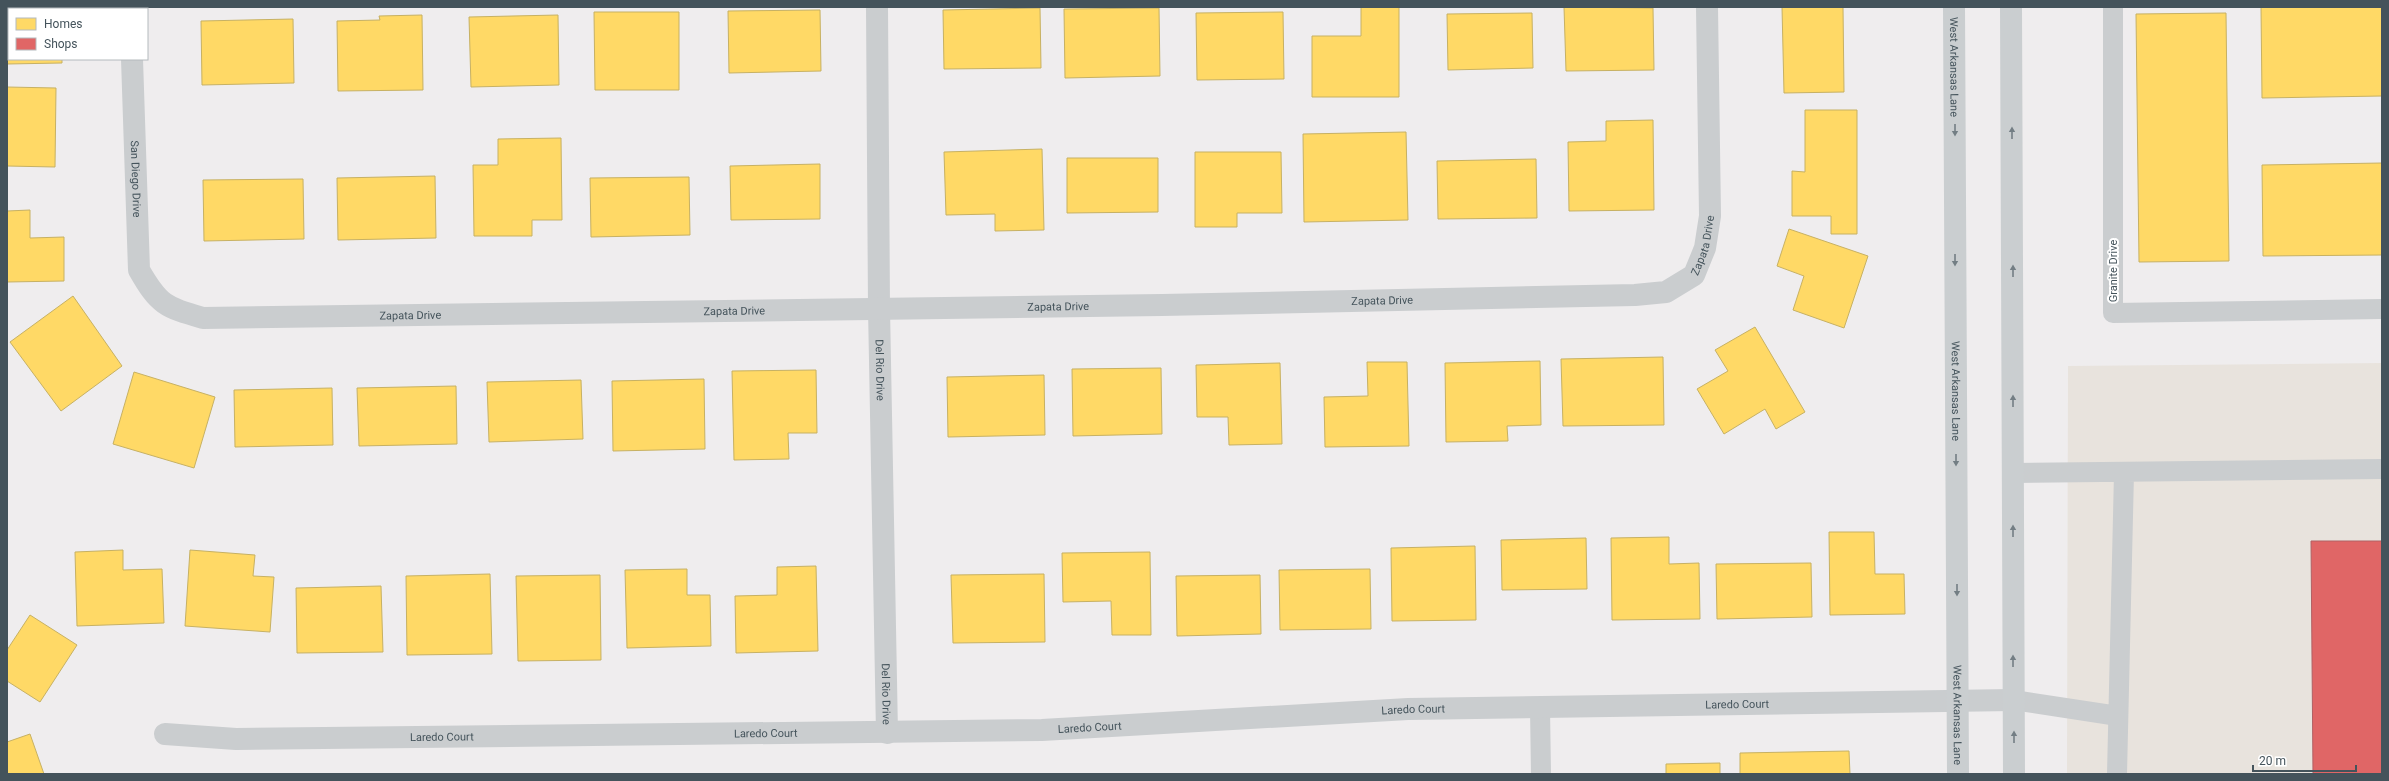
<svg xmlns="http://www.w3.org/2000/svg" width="2389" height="781" viewBox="0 0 2389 781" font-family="Roboto,sans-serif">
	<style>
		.commercial { fill: #e8e3dd }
		.homes { fill: #ffd966; stroke: #c7b163 }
		.shops { fill: #e06666; stroke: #b16063 }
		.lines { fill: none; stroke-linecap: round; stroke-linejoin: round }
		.lane { stroke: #cacdcf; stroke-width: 20 }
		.street { stroke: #cacdcf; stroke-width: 22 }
		.secondary { stroke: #caced0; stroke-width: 22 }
		.oneway { fill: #737e84 }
		.labels { text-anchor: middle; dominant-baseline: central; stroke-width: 4; stroke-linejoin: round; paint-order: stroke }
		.street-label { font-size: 11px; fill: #44535b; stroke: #fff }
	</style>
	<rect width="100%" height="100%" fill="#efedee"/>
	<path class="commercial" d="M2382 363V774H2067L2068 366Z"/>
	<path class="homes" d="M7 7H61V9H9V59H62V63L7 64Z
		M1361 7H1399V97H1312V36H1361Z
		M1564 7 1653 8 1654 70 1566 71Z
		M1782 7H1843L1844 92 1784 93Z
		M2261 7H2382V96L2262 98Z
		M1040 8 1041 68 944 69 943 10Z
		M1159 8 1160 76 1065 78 1064 9Z
		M820 10 821 71 729 73 728 11Z
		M594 12H679V90H595Z
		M1283 12 1284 79 1197 80 1196 13Z
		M1532 13 1533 68 1448 70 1447 14Z
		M2226 13 2229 261 2139 262 2136 14Z
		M422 15 423 90 338 91 337 21 380 20 379 16Z
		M558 15 559 85 471 87 469 17Z
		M293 19 294 83 202 85 201 21Z
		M7 87 56 88 55 167 7 166Z
		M1805 110H1857V234H1831V216H1792V171L1805 172Z
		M1653 120 1654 210 1569 211 1568 142 1606 141V121Z
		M1406 132 1408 220 1304 222 1303 134Z
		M561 138 562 220H532V236H474L473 165H498V139Z
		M1042 149 1044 230 995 231V214L946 215 944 152Z
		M1195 152H1281L1282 213H1237V227H1195Z
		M1067 158H1158V212L1067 213Z
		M1536 159 1537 218 1438 219 1437 161Z
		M2382 163V255L2263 256 2262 165Z
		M820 164V219L731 220 730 166Z
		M435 176 436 238 338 240 337 178Z
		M689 177 690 235 591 237 590 178Z
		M303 179 304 239 204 241 203 180Z
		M30 210V238L64 237V281L7 282V211Z
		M1789 229 1868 256 1844 328 1793 310 1804 276 1777 266Z
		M73 296 122 366 61 411 10 342Z
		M1755 327 1805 412 1776 429 1765 409 1724 434 1697 389 1728 371 1715 350Z
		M1663 357 1664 425 1563 426 1561 359Z
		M1540 361 1541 425 1507 426 1508 441 1446 442 1445 363Z
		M1367 362H1407L1409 446 1325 447 1324 397 1368 396Z
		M1280 363 1282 444 1229 445 1228 417H1197L1196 365Z
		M1161 368 1162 434 1073 436 1072 369Z
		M816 370 817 433H788L789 459 734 460 732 371Z
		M134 372 215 397 194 468 113 444Z
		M1044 375 1045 435 948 437 947 377Z
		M704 379 705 449 613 451 612 381Z
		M581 380 583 439 489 442 487 382Z
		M456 386 457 444 359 446 357 388Z
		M332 388 333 445 235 447 234 390Z
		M1829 532H1874L1875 574H1904L1905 614 1830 615Z
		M1669 537V564L1699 563 1700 619 1612 620 1611 538Z
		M1586 538 1587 589 1502 590 1501 540Z
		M1475 546 1476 620 1392 621 1391 548Z
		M123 550V570L162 569 164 623 77 626 75 552Z
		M190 550 255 555 253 576 274 577 270 632 185 626Z
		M1150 552 1151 635H1112L1111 601 1063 602 1062 553Z
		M1811 563 1812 617 1717 619 1716 564Z
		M816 566 818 651 736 653 735 596 777 595V567Z
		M687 569V595H710L711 646 627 648 625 570Z
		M1370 569 1371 629 1280 630 1279 570Z
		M490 574 492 654 407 655 406 576Z
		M1044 574 1045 642 953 643 951 575Z
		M600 575 601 660 518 661 516 576Z
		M1260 575 1261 634 1177 636 1176 576Z
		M381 586 383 652 297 653 296 588Z
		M30 615 77 645 40 702 7 681V650Z
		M30 734 44 774H7V742Z
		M1849 751 1850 774H1740V753Z
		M1720 763V774H1666V764Z"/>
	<path class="shops" d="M2311 541H2382V774H2313Z"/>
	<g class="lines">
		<path class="lane" d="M2113 7V313L2382 309
			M2013 473 2382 469
			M2013 700 2118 716
			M1540 708 1541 774
			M2117 774 2124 473"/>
		<g class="street">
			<path id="s1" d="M877 7 879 308 887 733"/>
			<path d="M137 9V7"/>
			<path id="s2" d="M132 59 139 270C159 305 165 307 203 318L1162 305 1635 295 1666 292 1694 275 1705 248 1710 216 1707 7"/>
			<path id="s3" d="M165 734 236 739 1042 730 1408 709 2013 700"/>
		</g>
		<g class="secondary">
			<path id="s4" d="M1954 7 1958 774"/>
			<path d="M2011 7 2014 774"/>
		</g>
	</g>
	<defs><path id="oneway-solid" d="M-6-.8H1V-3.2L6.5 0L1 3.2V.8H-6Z"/></defs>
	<g class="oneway">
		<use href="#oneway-solid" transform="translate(1955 130) rotate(90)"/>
		<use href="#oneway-solid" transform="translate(2012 133) rotate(-90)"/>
		<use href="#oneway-solid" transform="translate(1955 260) rotate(90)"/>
		<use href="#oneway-solid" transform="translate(2013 271) rotate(-90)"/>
		<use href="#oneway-solid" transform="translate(2013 401) rotate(-90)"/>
		<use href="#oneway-solid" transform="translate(1956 460) rotate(90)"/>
		<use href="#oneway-solid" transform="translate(2013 531) rotate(-90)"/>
		<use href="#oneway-solid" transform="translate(1957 590) rotate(90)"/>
		<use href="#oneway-solid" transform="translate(2013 661) rotate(-90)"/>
		<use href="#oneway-solid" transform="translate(2014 737) rotate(-90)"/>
	</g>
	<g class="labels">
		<g class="street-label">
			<text stroke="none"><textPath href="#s4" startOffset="60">West Arkansas Lane</textPath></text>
			<text stroke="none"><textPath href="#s2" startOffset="120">San Diego Drive</textPath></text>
			<text stroke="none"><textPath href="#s2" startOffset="1822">Zapata Drive</textPath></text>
			<text transform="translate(2113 271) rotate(-90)">Granite Drive</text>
			<text stroke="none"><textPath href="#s2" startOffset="1474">Zapata Drive</textPath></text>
			<text stroke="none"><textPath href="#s2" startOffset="1150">Zapata Drive</textPath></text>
			<text stroke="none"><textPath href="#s2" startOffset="826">Zapata Drive</textPath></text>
			<text stroke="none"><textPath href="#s2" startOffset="502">Zapata Drive</textPath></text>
			<text stroke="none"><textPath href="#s1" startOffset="363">Del Rio Drive</textPath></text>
			<text stroke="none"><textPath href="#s4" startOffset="384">West Arkansas Lane</textPath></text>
			<text stroke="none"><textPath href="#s1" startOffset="687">Del Rio Drive</textPath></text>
			<text stroke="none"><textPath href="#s3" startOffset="1573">Laredo Court</textPath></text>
			<text stroke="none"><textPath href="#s3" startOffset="1249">Laredo Court</textPath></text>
			<text stroke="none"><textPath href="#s4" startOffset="708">West Arkansas Lane</textPath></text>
			<text stroke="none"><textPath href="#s3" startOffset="925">Laredo Court</textPath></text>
			<text stroke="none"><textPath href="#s3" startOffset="601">Laredo Court</textPath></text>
			<text stroke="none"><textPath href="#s3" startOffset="277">Laredo Court</textPath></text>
		</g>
	</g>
	<rect width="2389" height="781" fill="none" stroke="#44535b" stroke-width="16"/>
	<rect x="8" y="8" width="140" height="52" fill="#ffffff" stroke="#b4babd"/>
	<rect x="16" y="18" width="20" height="12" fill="#ffd966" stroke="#b4babd"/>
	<text x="44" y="28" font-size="12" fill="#44535b">Homes</text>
	<rect x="16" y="38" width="20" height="12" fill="#e06666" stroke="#b4babd"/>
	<text x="44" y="48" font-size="12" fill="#44535b">Shops</text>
	<path d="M2253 765v6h103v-6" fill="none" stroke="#44535b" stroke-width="2"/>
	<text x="2259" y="765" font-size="12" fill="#44535b" stroke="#ffffff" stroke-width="3" paint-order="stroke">20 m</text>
</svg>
